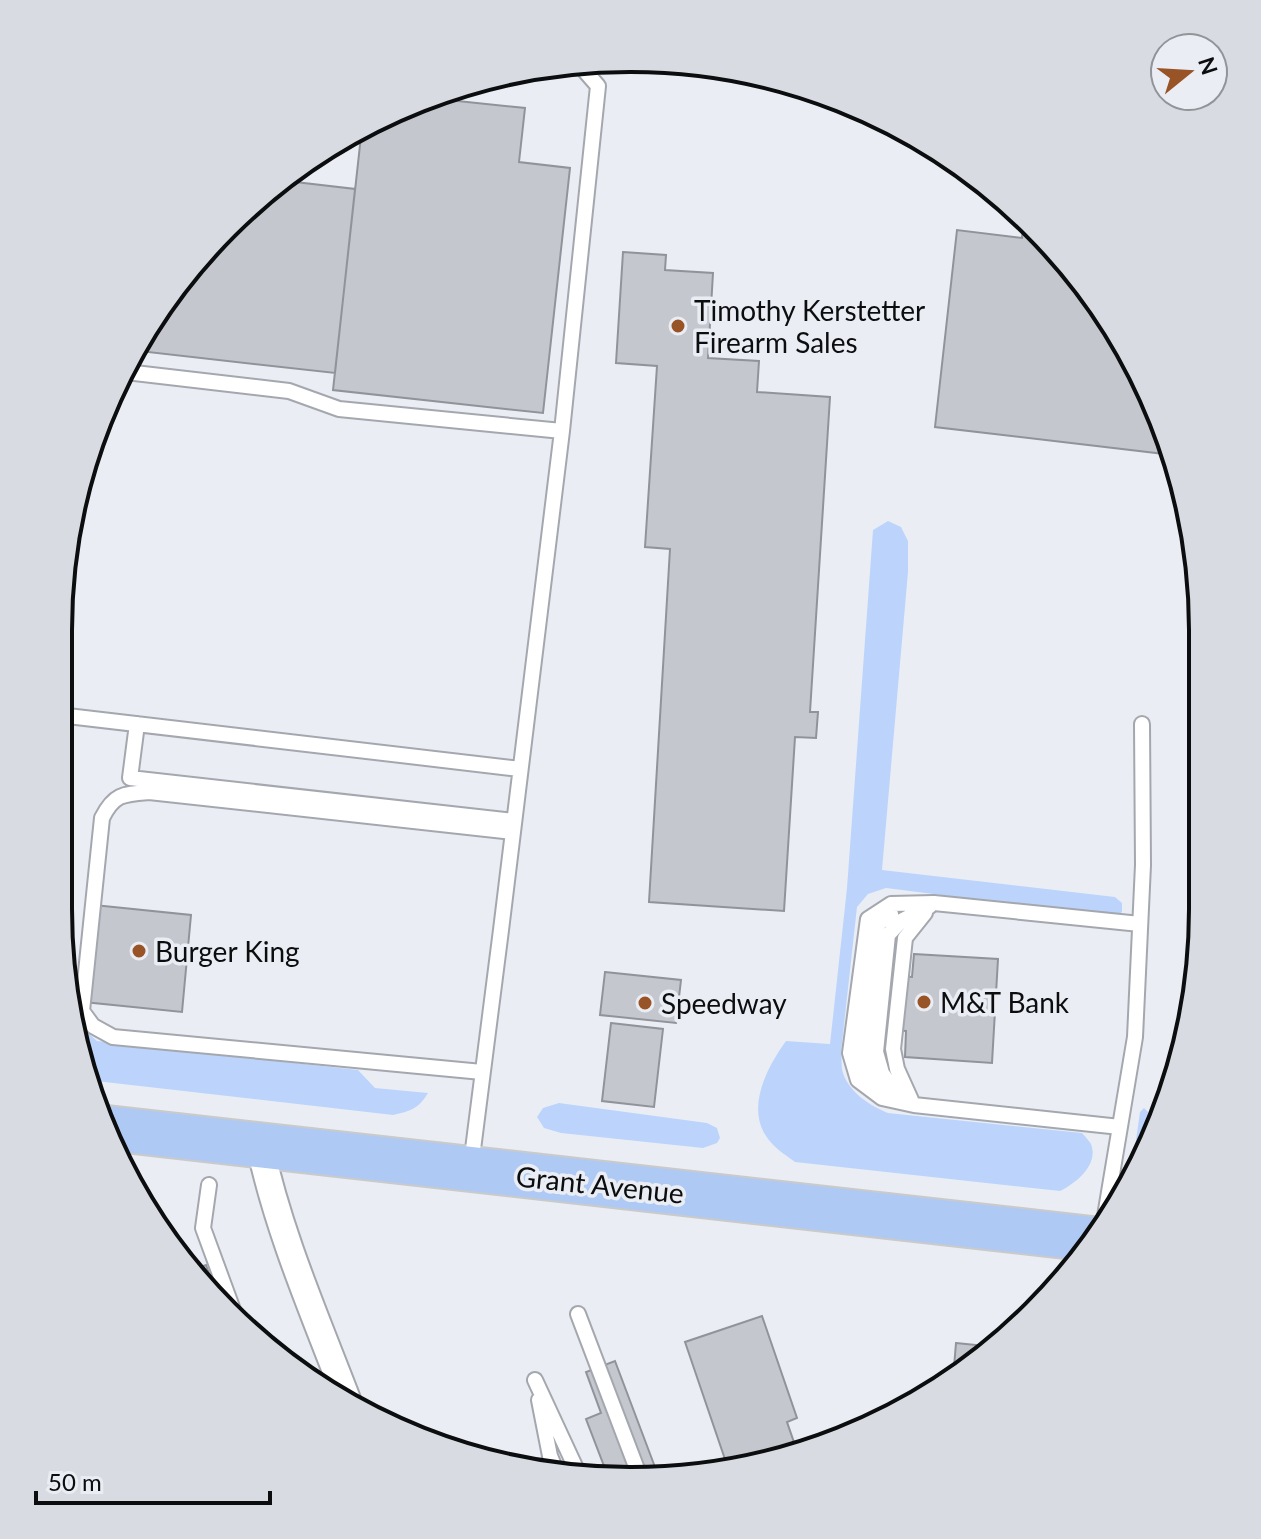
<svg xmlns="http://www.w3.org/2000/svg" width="1261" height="1539" viewBox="0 0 1261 1539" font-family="Lato,sans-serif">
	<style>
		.green { fill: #bcd4fc }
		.building { fill: #c4c7ce; stroke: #90949a; stroke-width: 2 }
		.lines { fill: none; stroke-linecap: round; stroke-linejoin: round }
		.lane-casing { stroke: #a4a8ae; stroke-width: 18 }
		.street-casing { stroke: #a4a8ae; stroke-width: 30 }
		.highway-casing { stroke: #cacaca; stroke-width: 48 }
		.lane { stroke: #fff; stroke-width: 14 }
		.street { stroke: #fff; stroke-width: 26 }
		.highway { stroke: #afc9f5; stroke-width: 44 }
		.poi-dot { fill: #985327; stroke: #eaeef4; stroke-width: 3 }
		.labels { text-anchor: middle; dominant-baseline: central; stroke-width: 7; stroke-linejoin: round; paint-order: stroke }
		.poi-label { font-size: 28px; fill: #0c0d0f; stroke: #eaeef4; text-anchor: start }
		.street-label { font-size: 28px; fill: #0c0d0f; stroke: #eaeef4 }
		.rim { fill: none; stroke: #0c0d0f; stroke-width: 4 }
	</style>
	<rect width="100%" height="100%" fill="#eaeef4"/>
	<path class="green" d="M888 521 901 527 908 541V572L882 870 1115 897 1122 903V912L1116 917 886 888 868 894 857 907 841 1052C842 1058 841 1067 843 1073 850 1093 869 1105 888 1113L1082 1133C1084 1135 1090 1142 1091 1144 1099 1165 1076 1183 1060 1191L795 1162C784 1154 773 1147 766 1136 746 1106 768 1066 786 1041L830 1044 847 888 873 530Z
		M73 1022 78 1024 97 1041 358 1070 375 1088 428 1093C418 1109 411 1111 393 1115L87 1080 77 1056Z
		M559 1103 707 1123 717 1128 720 1138 717 1143 703 1148 561 1133 544 1128 537 1117 543 1108Z
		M1144 1108 1148 1112V1118L1143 1164 1130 1182 1140 1112Z"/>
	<path class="building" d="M429 98 525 108 519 162 570 168 543 413 333 390 362 127 378 117Z
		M278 180 355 189 335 373 139 351 200 253Z
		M1024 217 1085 282 1144 378 1173 455 935 427 957 230 1022 238Z
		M623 252 666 255 665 270 713 273 708 358 759 361 757 392 830 397 810 712H818L816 738 795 737 784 911 649 902 670 549 645 547 657 366 616 363Z
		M94 905 191 915 182 1012 84 1002Z
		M914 954 998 959 992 1063 905 1057 906 1031 850 1027 853 973 912 977Z
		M605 972 681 980 676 1023 600 1015Z
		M611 1023 663 1029 654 1107 602 1101Z
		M206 1265 219 1302 200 1286 189 1271Z
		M762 1316 797 1418 787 1422 797 1451 742 1470 729 1471 685 1342Z
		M956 1343 996 1347 979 1363 953 1379Z
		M615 1361 658 1475 609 1479 586 1419 601 1413 586 1372Z"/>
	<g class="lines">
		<g class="lane-casing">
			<path id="lane" d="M126 372 289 391 339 409 562 431
				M59 715 520 769
				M137 724 130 778 513 821
				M482 1072 113 1037 93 1026 82 1011 102 818C114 794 123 794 149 792L512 832
				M881 1088 869 1075 863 1052 878 924 891 914
				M911 1100 897 1069 893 1049 905 938 925 913
				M910 1102 894 1090 882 1073 876 1052 888 935 901 921 930 906
				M1120 1127 914 1105 882 1098 858 1080 850 1053 868 919 891 904 934 903 1140 924
				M471 1165 501 930 562 431 598 86 577 62
				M209 1185 203 1228 236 1318
				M1104 1222 1135 1037 1143 865 1142 724
				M578 1314 640 1477
				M535 1380 580 1477
				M539 1400 550 1456 557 1473"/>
		</g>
		<g class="street-casing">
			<path id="street" d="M260 1146C279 1234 316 1318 348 1402"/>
		</g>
		<g class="highway-casing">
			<path id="highway" d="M107 1128 1092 1239"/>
		</g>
		<use href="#lane" class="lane"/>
		<use href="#street" class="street"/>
		<use href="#highway" class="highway"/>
	</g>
	<g class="poi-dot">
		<circle cx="678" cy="326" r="8"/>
		<circle cx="139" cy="951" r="8"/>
		<circle cx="924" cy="1002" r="8"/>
		<circle cx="645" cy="1003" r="8"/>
	</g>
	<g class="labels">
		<g class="poi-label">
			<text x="694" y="310">Timothy Kerstetter<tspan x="694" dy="32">Firearm Sales</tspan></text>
			<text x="155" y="951">Burger King</text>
			<text x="940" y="1002">M&amp;T Bank</text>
			<text x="661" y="1003">Speedway</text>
		</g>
		<g class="street-label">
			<text transform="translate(600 1184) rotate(6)">Grant Avenue</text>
		</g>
	</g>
	<path d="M0 0H1261V1539H0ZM630 72H631A558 558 0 0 1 1189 630V909A558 558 0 0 1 631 1467H630A558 558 0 0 1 72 909V630A558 558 0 0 1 630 72Z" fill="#d8dce2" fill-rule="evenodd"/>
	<path class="rim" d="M630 72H631A558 558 0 0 1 1189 630V909A558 558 0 0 1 631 1467H630A558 558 0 0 1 72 909V630A558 558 0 0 1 630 72Z"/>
	<g transform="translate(1189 72) rotate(72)"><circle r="38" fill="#eaeef4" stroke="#919498" stroke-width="2"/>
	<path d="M0-6L14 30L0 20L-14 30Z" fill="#985327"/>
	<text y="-12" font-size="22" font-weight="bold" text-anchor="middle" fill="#0c0d0f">N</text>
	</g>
	<path d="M36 1491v12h234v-12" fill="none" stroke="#0c0d0f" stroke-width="4"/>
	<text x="48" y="1491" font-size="24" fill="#0c0d0f" stroke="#eaeef4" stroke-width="6" paint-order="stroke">50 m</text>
</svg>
